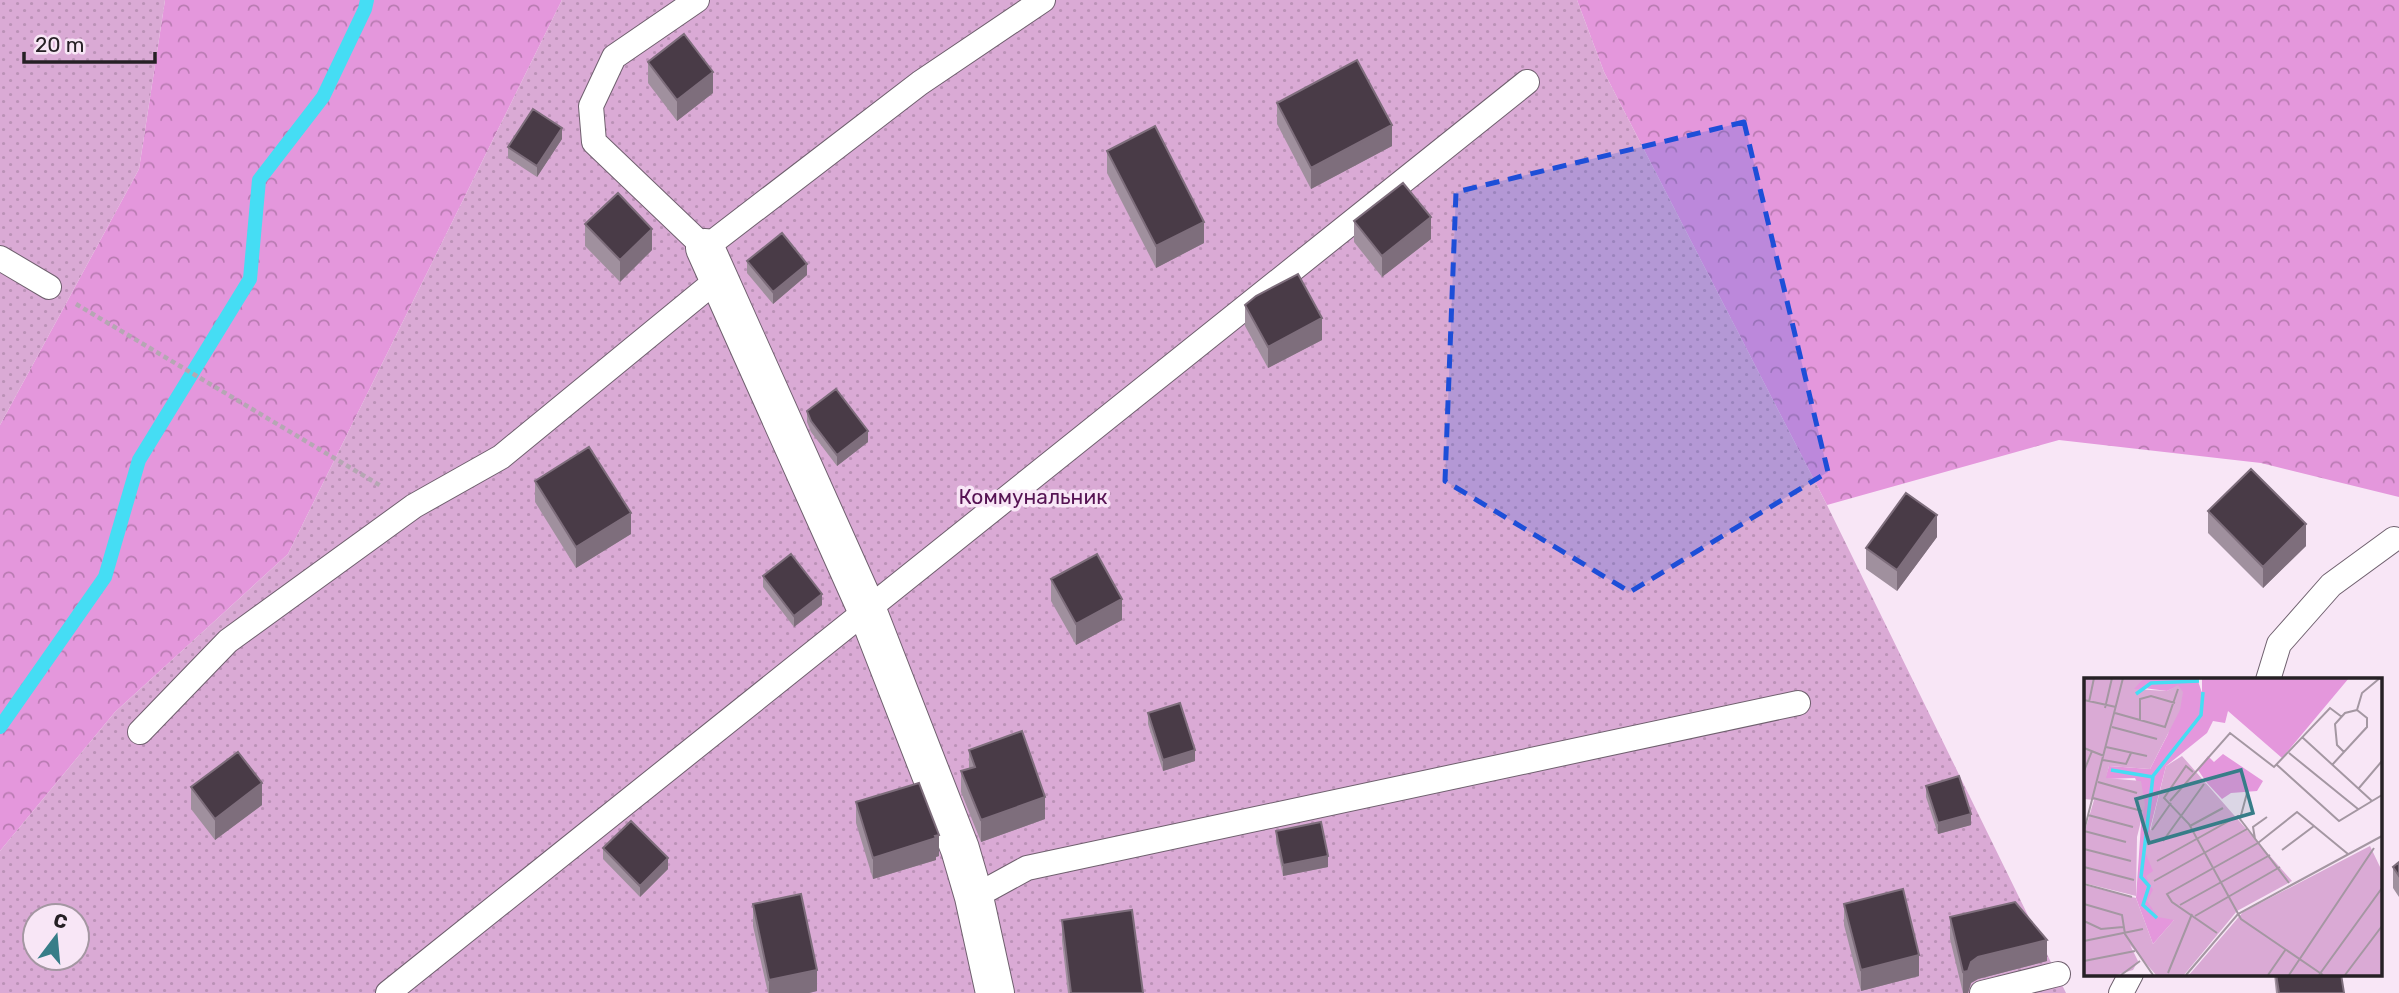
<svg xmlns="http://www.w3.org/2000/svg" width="2399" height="993" viewBox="0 0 2399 993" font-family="Rubik,sans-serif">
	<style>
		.forest { fill: url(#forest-crowns) }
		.garden { fill: url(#garden-dots); fill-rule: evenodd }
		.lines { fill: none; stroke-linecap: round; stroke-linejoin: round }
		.stream { stroke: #45ddf4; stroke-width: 14 }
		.service-casing { stroke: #6f606e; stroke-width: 26 }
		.minor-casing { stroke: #6f606e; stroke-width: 40 }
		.path { stroke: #b5a7b3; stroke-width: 4.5; stroke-dasharray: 5 3.5; stroke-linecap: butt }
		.service { stroke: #fff; stroke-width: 24 }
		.minor { stroke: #fff; stroke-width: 38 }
		.wall { fill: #a0909e }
		.shaded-wall { fill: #7e6e7c }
		.building { fill: #493b47; stroke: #7e6e7c; stroke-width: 2 }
		.marked { fill: #1d4ed8; fill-opacity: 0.2; stroke: #1d4ed8; stroke-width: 5; stroke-dasharray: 14 9; stroke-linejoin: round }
		.labels { text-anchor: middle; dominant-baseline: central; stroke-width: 7; stroke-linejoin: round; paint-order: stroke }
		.park-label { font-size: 21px; fill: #561353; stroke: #f8e6f6 }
		.inset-river { fill: none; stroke: #45ddf4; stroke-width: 3.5 }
		.inset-road { fill: none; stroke: #a497a2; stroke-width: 2 }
		.view { fill: #377d88; fill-opacity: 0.15; stroke: #377d88; stroke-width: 3.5 }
		.inset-edge { fill: none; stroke: #262025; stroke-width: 3.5 }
	</style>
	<defs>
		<pattern id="forest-crowns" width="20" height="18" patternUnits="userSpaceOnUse" patternTransform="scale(1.75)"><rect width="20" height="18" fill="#e497dc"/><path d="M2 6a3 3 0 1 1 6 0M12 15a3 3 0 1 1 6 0" fill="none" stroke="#b97bb2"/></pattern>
		<pattern id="garden-dots" width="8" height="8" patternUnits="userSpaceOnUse" patternTransform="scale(1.75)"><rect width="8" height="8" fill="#daaad5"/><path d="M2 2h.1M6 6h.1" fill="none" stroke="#bb92b7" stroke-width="1.8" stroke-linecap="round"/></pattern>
	</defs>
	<rect width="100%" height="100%" fill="#f8e6f6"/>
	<path class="forest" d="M165 0H562L288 554 115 712 0 851V425L139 169Z
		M1577 0H2399V497L2261 463 2059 440 1827 505 1604 72Z"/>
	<path class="garden" d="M0 0H165L139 169 0 425Z
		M562 0H1577L1604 72 1827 505 2066 993H0V851L115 712 288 554ZM35 916H77V958H35Z"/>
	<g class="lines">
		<path class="stream" d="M0 727 105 577 139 460 250 279 259 180 323 97 365 9 367 0"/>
		<g class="service-casing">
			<path id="service" d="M697 0 614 57 591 106 594 142 705 248 920 83 1043 0
				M0 258 49 287
				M2268 680 2279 644 2331 585 2394 539
				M140 732 228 641 414 506 501 457 718 279
				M974 897 1027 868 1798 703
				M388 993 1527 82
				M1982 993 2058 974
				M2121 993 2131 974"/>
		</g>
		<g class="minor-casing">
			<path id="minor" d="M705 248 867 610 960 849 974 897 995 993"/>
		</g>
		<path class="path" d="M76 304 381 486"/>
		<use href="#service" class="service"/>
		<use href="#minor" class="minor"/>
	</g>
	<path class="wall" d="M648 62 713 93 677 121 648 83Z
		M1277 103 1392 146 1311 189 1277 124Z
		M562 139 537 177 508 158V147Z
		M1107 151 1204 243 1156 268 1107 173Z
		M1354 221 1431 239 1382 277 1354 242Z
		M585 224 652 250 620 282 585 246Z
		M747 261 807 275 773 304 747 273Z
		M1245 305 1322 340 1268 368 1245 326Z
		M807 411 868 442 837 466 811 432 807 422Z
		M535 481 631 534 576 568 535 502Z
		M2208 511 2306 546 2263 588 2208 533Z
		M1937 537 1897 591 1866 569V548Z
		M763 576 822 605 794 627 763 587Z
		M1051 579 1122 620 1076 645 1051 601Z
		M1148 713 1195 761 1163 771 1148 724Z
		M969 750 1045 819 981 842 961 792V771L969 768Z
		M1926 786 1971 825 1938 834 1926 797Z
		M191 787 262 805 215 840 191 809Z
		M856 802 939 856 936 857V860L873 879 856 823Z
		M1276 831 1328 867 1283 876 1276 842Z
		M603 848 668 869 640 897 603 859Z
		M2399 862V897L2393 888V867Z
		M753 904 817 991 809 993H768L753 926Z
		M1844 904 1919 976 1861 991 1844 925Z
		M1950 917 2047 961 1978 979 1971 983 1968 993H1963L1950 939Z
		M1062 920 1143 993H1068L1062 941Z
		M2274 974H2341L2344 993H2276Z"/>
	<path class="shaded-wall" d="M713 72V93L677 121V100Z
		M1392 125V146L1311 189V168Z
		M562 128V139L537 177V166Z
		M1431 217V239L1382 277V256Z
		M1204 222V243L1156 268V246Z
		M652 229V250L620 282V260Z
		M807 264V275L773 304V292Z
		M1322 318V340L1268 368V347Z
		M868 431V442L837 466V455Z
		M631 513V534L576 568V547Z
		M1937 515V537L1897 591V570Z
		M2306 524V546L2263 588V567Z
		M822 594V605L794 627V616Z
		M1122 599V620L1076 645V624Z
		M1195 750V761L1163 771V760Z
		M262 783V805L215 840V819Z
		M1045 797V819L981 842V820Z
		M1971 814V825L1938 834V823Z
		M939 835V856L936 857V860L873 879V858Z
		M1328 856V867L1283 876V865Z
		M668 858V869L640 897V886Z
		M2047 940V961L1978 979 1971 983 1968 993H1963V972L1971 962 1978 957Z
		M1919 955V976L1861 991V970Z
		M817 970V991L809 993H769V980Z"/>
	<path class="building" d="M684 34 713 72 677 100 648 62Z
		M1357 60 1392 125 1311 168 1277 103Z
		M533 109 562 128 537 166 508 147Z
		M1155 126 1204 222 1156 246 1107 151Z
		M1403 183 1431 217 1382 256 1354 221Z
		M618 193 652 229 620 260 585 224Z
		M782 233 807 264 773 292 747 261Z
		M1298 274 1322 318 1268 347 1245 305 1256 296Z
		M836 389 868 431 837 455 811 421 807 411Z
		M589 447 631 513 576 547 535 481Z
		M2251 469 2306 524 2263 567 2208 511Z
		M1906 493 1937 515 1897 570 1866 548Z
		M791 554 822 594 794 616 763 576Z
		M1097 554 1122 599 1076 624 1051 579Z
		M1180 703 1195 750 1163 760 1148 713Z
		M1022 731 1045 797 981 820 961 771 975 767 969 750Z
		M238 752 262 783 215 819 191 787Z
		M1959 776 1971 814 1938 823 1926 786Z
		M919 783 939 835 935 836 936 838 873 858 856 802Z
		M631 821 668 858 640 886 603 848Z
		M1321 822 1328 856 1283 865 1276 831Z
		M2399 862V876L2393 867Z
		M1903 889 1919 955 1861 970 1844 904Z
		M801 894 817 970 769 980 753 904Z
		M2015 902 2047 940 1978 957 1971 962 1968 971 1963 972 1950 917Z
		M1132 910 1143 993H1071L1062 920Z
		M2276 974H2341L2344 993H2279Z"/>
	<path class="marked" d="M1744 122 1828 472 1630 592 1445 481 1456 192Z"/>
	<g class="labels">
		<g class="park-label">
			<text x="1033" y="496">Коммунальник</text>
		</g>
	</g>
	<g transform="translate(2084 678)">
		<rect width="298" height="298" fill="#f8e6f6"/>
		<path d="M60 0H113L118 15V0H265L198 80 144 33 141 45 129 43 123 55 82 88 66 151 91 241 69 266 52 220 59 117 51 100 21 101 25 88 66 91 84 56 94 8 83 13 60 10 56 15 48 10ZM139 76 179 103 173 113 147 115 138 121 123 105 114 92 124 78 130 84Z" fill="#e497dc"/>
		<path d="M0 0H60L50 11 83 13 94 7 99 14 96 32 66 91 25 88 22 100 57 103 61 127 53 159 52 218 0 205V156L10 122 0 121ZM98 78 208 203 153 233 100 297H72L46 267 54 283 49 292 32 297H0V207L52 220 69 266 90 242 74 239 63 223 69 212 62 198 69 193 61 174 82 88ZM286 168 297 191V297H105L159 234Z" fill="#daaad5"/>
		<path class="inset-river" d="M52 16 67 5 115 3M27 92 69 99M73 240 59 227 65 208 57 199 69 98 117 37 119 14"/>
		<path class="inset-road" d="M0 22 32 29M5 24 10 0M21 30 28 0M273 32 278 15 296 0M31 35 81 49 94 11M56 42V21L67 18 91 25M28 49 73 61M218 59 288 123M22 69 63 78M0 70 20 78M260 74 253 67 251 46 261 35 273 32M205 75 274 131M19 82 42 86 47 75M193 87 255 143 298 117M248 87 283 49V40L273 32M0 93 8 73M109 94 102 88 80 120 105 146 157 241 239 297M14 104 53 115M275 110 298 83M9 120 58 133M86 123 146 55 190 89 246 30 258 39M4 137 49 149M156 141 205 205M106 148 139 130M68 152 87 125M0 153 39 0M0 153 42 164M171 161 169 149 183 139M79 163 120 106M0 171 47 183M198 172 230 148M73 183 154 138 156 141 163 115M0 189 50 202M70 203 163 151M0 206 48 219M0 226 38 237 41 256 69 297M96 227 186 177M111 238 196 189M0 243 17 251 39 249M133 255 88 224 83 216 174 165 213 134 264 176M0 263 59 251M0 283 51 273M84 295 108 236M37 297 56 283M102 297 154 236 298 158M184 297 202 271M205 297 290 170M235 297 298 210M261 297 298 248"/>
		<path class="view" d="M157 92 169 135 65 165 52 121Z"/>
		<rect width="298" height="298" class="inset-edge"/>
	</g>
	<g transform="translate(56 937) rotate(16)"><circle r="33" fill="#f8e6f6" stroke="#a497a2" stroke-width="2"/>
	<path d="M0-5L12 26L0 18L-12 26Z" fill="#377d88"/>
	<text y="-10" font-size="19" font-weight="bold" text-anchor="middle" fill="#262025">С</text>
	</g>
	<path d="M24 52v10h131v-10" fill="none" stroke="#262025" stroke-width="3.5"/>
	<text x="35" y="52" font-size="21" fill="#262025" stroke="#f8e6f6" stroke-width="5" paint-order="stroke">20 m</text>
</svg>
